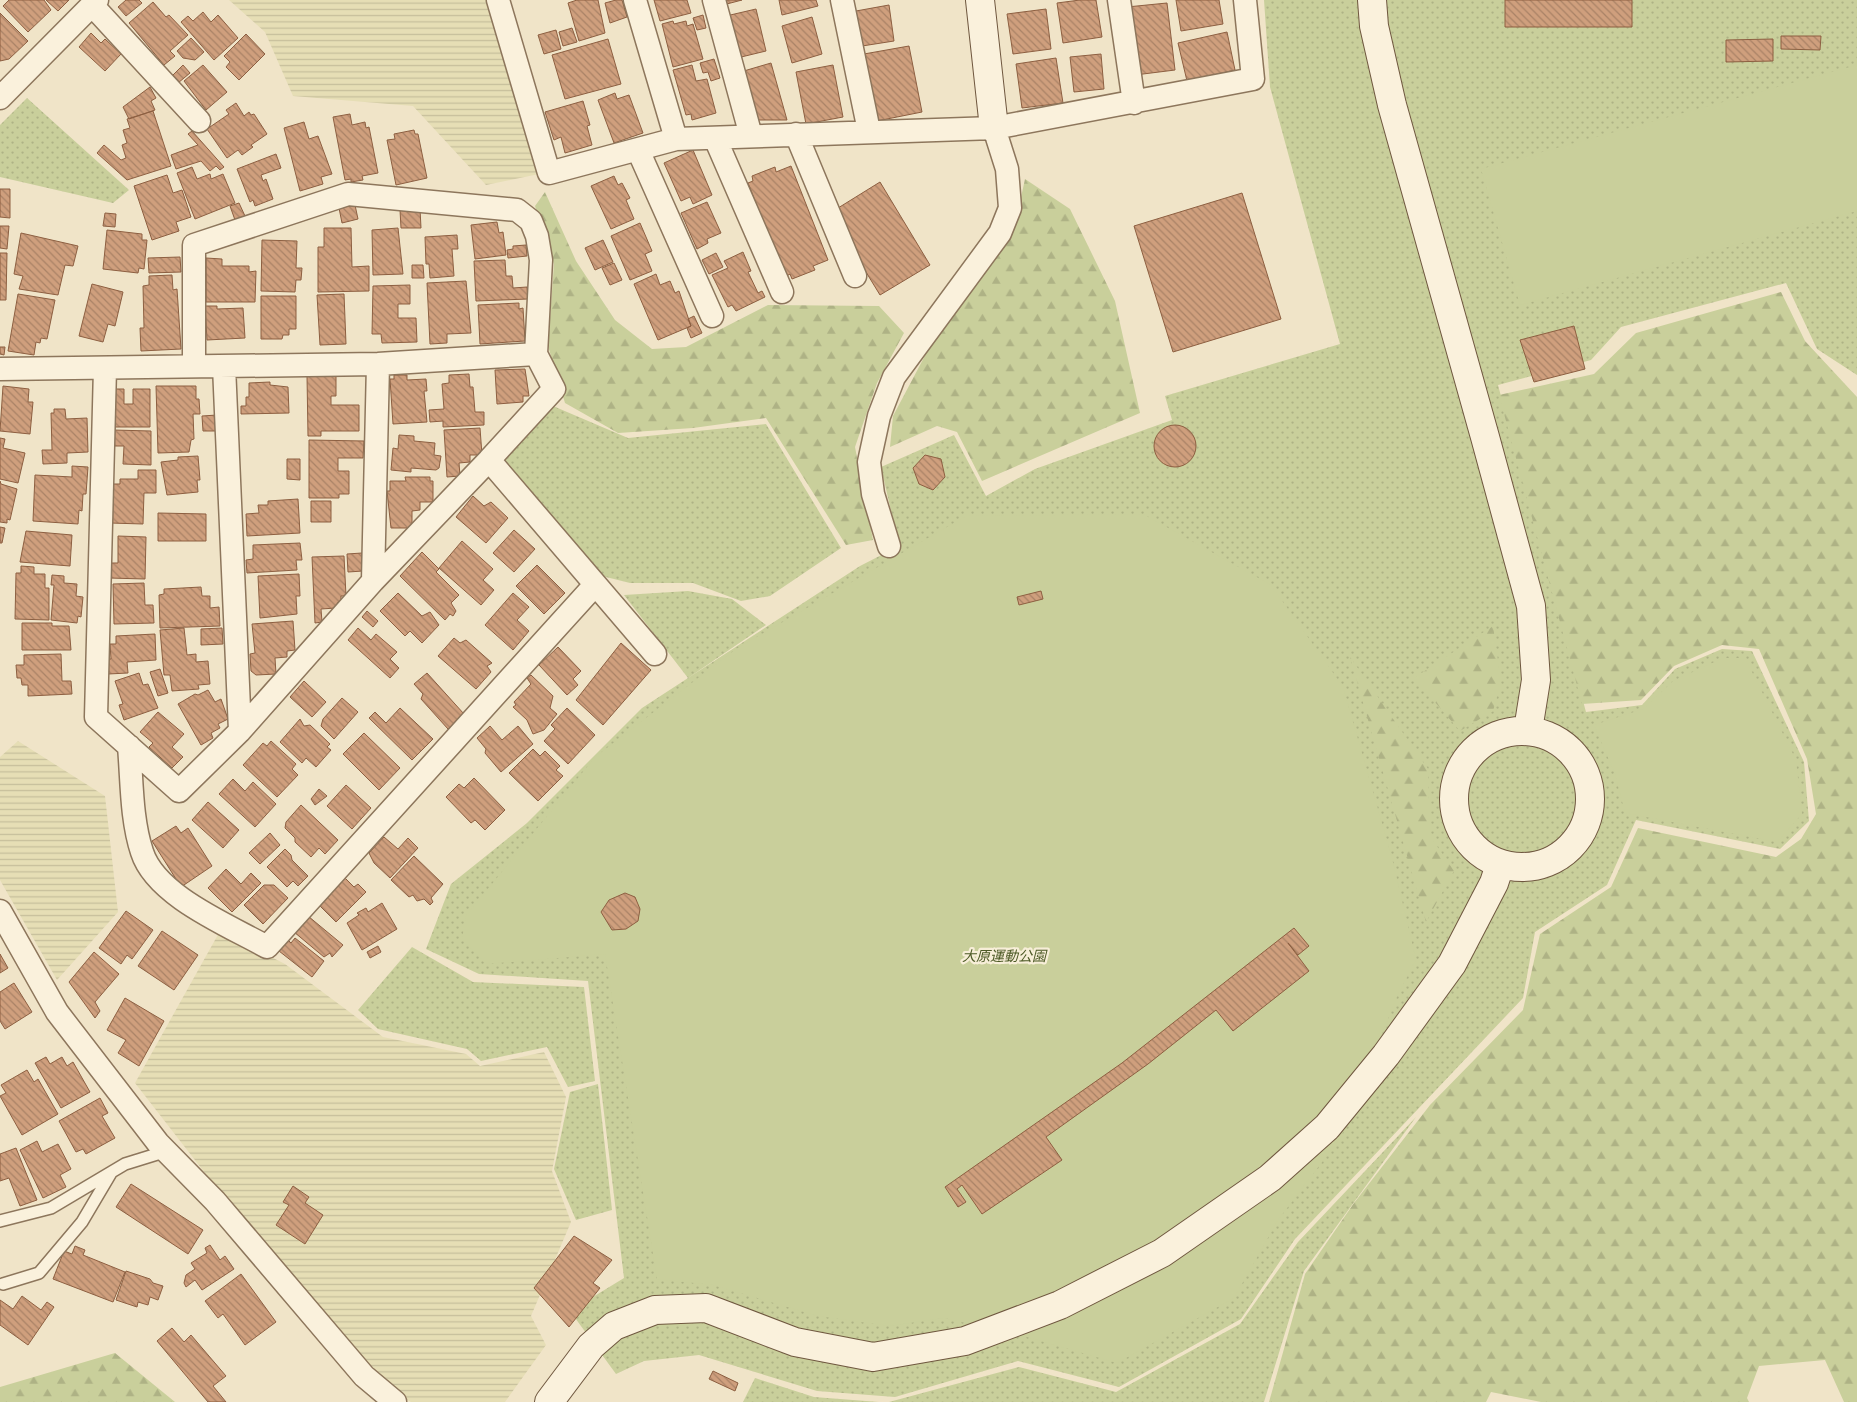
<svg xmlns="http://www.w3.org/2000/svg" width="1857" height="1402" viewBox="0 0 1857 1402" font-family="Bitter,'Noto Sans JP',serif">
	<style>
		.farmland { fill: url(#farmland-rules) }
		.grass { fill: url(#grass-dots) }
		.forest { fill: url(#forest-firs) }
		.garden { fill: #c9cf9b }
		.building { fill: url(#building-back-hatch); stroke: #8d5f41 }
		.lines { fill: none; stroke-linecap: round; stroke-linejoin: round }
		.lane-casing { stroke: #8d765c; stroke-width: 14 }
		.street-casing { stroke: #8d765c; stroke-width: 25 }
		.secondary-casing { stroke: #6f573f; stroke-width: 30 }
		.lane { stroke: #faf1dc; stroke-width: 11 }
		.street { stroke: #faf1dc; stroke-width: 22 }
		.secondary { stroke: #faf1dc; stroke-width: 28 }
		.labels { text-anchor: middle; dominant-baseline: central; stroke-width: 4.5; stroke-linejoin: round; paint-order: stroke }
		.park-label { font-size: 14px; font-style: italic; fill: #4d5a26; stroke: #f7eed8 }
	</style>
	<defs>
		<pattern id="farmland-rules" width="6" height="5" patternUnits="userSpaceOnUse" patternTransform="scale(1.25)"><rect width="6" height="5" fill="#e6deb5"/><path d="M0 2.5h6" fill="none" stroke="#c6bf9b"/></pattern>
		<pattern id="grass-dots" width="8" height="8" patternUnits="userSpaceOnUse" patternTransform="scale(1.25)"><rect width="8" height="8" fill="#c9cf9b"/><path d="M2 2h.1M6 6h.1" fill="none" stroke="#aeb285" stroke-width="1.8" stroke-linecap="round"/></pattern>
		<pattern id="forest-firs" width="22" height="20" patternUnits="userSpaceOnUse" patternTransform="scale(1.25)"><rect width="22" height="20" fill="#c9cf9b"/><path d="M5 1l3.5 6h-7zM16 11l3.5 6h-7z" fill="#aeb285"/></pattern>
		<pattern id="building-back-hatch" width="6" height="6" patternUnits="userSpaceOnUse" patternTransform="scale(1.25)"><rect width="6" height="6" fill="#cf9f7d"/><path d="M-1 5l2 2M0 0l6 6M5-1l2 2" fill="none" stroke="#a98266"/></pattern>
	</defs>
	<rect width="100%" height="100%" fill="#f0e4c8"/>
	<path class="farmland" d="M229 0H488L539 174 486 185 413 106 293 96 265 32Z
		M18 741 105 796 118 912 57 980 0 880V757Z
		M220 931 285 964 383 1037 466 1054 480 1066 544 1052 566 1097 552 1171 571 1222 531 1316 546 1345 505 1402H411L402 1397 344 1339 240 1218 135 1083Z"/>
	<path class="grass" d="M1264 0H1857V375L1817 349 1786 283 1621 327 1591 360 1498 385 1586 712 1642 705 1675 669 1722 649 1752 651 1804 762 1809 821 1780 849 1636 820 1607 885 1535 932 1523 998 1295 1239 1241 1319 1119 1387 1018 1361 895 1397 817 1391 699 1355 644 1361 616 1374 570 1311 624 1278 588 981 479 974 426 949 451 884 527 823 642 708 860 566 899 546 881 467 954 435 986 496 1035 469 1172 420 1165 396 1340 344 1270 87Z
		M27 98 129 190 113 203 0 177V125Z
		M553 406 628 438 766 424 841 548 770 596 741 601 693 583H630L598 575 501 463Z
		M688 591 732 599 766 625 688 678 624 595Z
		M412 947 473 982 584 987 595 1081 568 1087 547 1047 481 1061 467 1049 378 1029 358 1010Z
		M598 1084 612 1210 576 1220 554 1169 570 1092Z
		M1416 1117 1304 1271 1264 1402H889L1019 1367 1116 1392 1240 1324 1298 1242Z
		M755 1378 814 1397 879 1402H743Z"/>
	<path class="forest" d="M1025 179 1070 209 1115 301 1140 413 982 481 957 432 937 426 890 447 893 416 928 350 1015 225Z
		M545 192 576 261 615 320 652 349 686 347 768 305 879 306 904 333 877 383 855 447 873 540 846 545 766 418 693 428 618 433 565 403 548 346 554 264 535 206Z
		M1781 292 1805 341 1857 397V1402H1844L1825 1360 1759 1366 1747 1398 1749 1402H1541L1491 1392 1486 1402H1269L1305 1274 1354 1203 1430 1105 1523 1010 1540 934 1611 887 1638 828 1776 857 1801 839 1816 814 1807 759 1759 649 1722 645 1674 666 1641 700 1582 704 1499 395 1594 374 1636 333Z
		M1493 626 1501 682 1493 711 1460 731 1414 678Z
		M1350 657 1428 769 1430 836 1454 871 1426 922Z
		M115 1353 175 1402H0V1387Z"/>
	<path class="garden" d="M1857 65V211L1520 305 1481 169Z
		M1143 514 1271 585 1343 687 1392 858 1416 960 1398 994 1341 1137 1278 1220 1234 1298 1117 1363 1027 1337 944 1318 889 1326 818 1316 713 1285 657 1279 605 954 486 964 462 939 466 916 595 757 736 649 966 516Z
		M1723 658H1745L1796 760 1802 814 1777 842 1625 813 1615 774 1594 725 1643 709 1673 681Z"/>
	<path class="building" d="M9 0H44L51 10 28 32 3 6Z
		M46 0H69L58 11Z
		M126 0H139L142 3 126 16 118 7Z
		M577 0H598L605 33 579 41 568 3Z
		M616 0H622L627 17 610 23 605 3Z
		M654 0H687L691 13 660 21Z
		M722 0H742L723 5Z
		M779 0H816L818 6 782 15Z
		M1080 0H1096L1102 37 1063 43 1057 3Z
		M1176 0H1219L1223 24 1181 31Z
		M1505 0H1632V27H1505Z
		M153 2 166 17 169 15 188 35 170 51 175 56 164 65 129 23Z
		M1167 3 1175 70 1135 75 1127 7Z
		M889 5 894 41 862 46 856 11Z
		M756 9 766 51 737 58 726 16Z
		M1046 9 1051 49 1013 54 1007 14Z
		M203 12 211 22 218 15 238 38 214 60 181 22 188 16 193 21Z
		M0 13 28 41 9 59 0 61Z
		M703 15 706 28 697 30 693 18Z
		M812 17 822 54 792 63 782 26Z
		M673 21 674 24 686 21 687 26 693 24 703 59 673 67 662 24Z
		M572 28 577 42 563 46 559 32Z
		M556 30 561 49 544 54 538 35Z
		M1227 32 1235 70 1187 81 1178 43Z
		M91 33 101 43 105 39 121 54 105 71 79 47Z
		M246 34 265 54 239 80 226 67 230 62 224 56Z
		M1781 36H1821L1820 50 1781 49Z
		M191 38 204 52 195 60 183 58 177 51Z
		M608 39 621 84 565 99 552 55Z
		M1773 39V61L1726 62V40Z
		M909 46 922 112 877 121 864 54Z
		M1101 54 1104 89 1074 92 1070 57Z
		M1056 58 1063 103 1022 108 1016 64Z
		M714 59 720 78 711 81 708 72 703 73 700 63Z
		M771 63 787 120H750L737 73Z
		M183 65 190 73 178 83 172 76Z
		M203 65 227 92 206 110 184 81Z
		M692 65 696 81 707 79 716 113 692 120 691 114 686 115 673 70Z
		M833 65 843 117 806 124 796 72Z
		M150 87 156 98 151 101 155 110 129 119 123 107Z
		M615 93 617 99 629 95 643 133 614 143 598 100Z
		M583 101 590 125 587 126 592 145 565 153 561 137 554 140 545 112Z
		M236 103 244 116 249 112 251 115 254 114 267 134 251 145 253 147 242 155 238 150 227 158 207 129 229 114 226 110Z
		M153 111 171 166 127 180 97 153 104 145 121 160 126 158 122 145 127 143 123 130 130 128 127 119Z
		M350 114 352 125 365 122 366 128 369 127 378 173 362 176 363 180 351 182V179L345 180 333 117Z
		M304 122 309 139 318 136 332 174 321 177 323 184 300 191 284 128Z
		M414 130 415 134H418L427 178 396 185 387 140 395 139 394 134Z
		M192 131 224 167 220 170 216 166 210 171 201 161 176 169 171 155 198 145 188 134Z
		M693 150 712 195 693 204 690 197 681 201 664 163Z
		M276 154 281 168 261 175 263 181 266 179 273 199 255 206 253 200 250 202 237 169Z
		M791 166 828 260 813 266 815 270 792 279 790 274 785 277 748 183 753 181 752 176 775 167 776 172Z
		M192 167 197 179 210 174 211 179 223 174 235 203 195 219 177 173Z
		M167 175 173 193 182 190 191 217 176 222 179 231 152 240 134 186Z
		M614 176 618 185 622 183 630 198 626 200 634 219 611 229 591 186Z
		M880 182 930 265 880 295 830 213Z
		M0 189H10V218L0 217Z
		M1242 193 1281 319 1173 352 1134 226Z
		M707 202 721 233 707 239 708 243 697 249 681 213Z
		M239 203 245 216 235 220 230 206Z
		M355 205 358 219 342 223 339 208Z
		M420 209 421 228H401L400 210Z
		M105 213 116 214 115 227 103 226Z
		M497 222 499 233 503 232 506 255 475 259 471 225Z
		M640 223 652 251 645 254 652 271 630 280 611 236Z
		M0 226H9L7 249 0 248Z
		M324 228H351L352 267 369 266V291L318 292V247H324Z
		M398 228 403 274 373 275 372 230Z
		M107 230 142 234V240H147L144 269 139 268 138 273 103 269Z
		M21 233 78 246 73 266 65 265 58 295 19 289 23 276 14 274Z
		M457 235 458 249H452L454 276 430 278 429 264H426L425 237Z
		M262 240 297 241 296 268H302L301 280H296L295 292 261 291Z
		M603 240 613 262 595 270 585 248Z
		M526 245 527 256 508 258 507 250 513 249V246Z
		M743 252 751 271 748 272 758 293 762 291 765 297 736 311 732 305 728 307 712 275 728 268 724 261Z
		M0 253H7L6 300H0Z
		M716 253 723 267 709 274 702 260Z
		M180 257 181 272 149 273 148 258Z
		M206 258 222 259V266H249V272L256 271 255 302H206Z
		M505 260 506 276H512L513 288 527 287 528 299 476 301 474 261Z
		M614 263 622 280 610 285 602 268Z
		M412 265H423L424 278H412Z
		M656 274 660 285 670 281 675 293 679 291 691 326 658 340 634 284Z
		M172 275 173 290 177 289 181 349 141 351 140 328H144L143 286 149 285V276Z
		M466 281 471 333 447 334V343L430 344 427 283Z
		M92 284 123 292 115 326 108 324 103 342 79 336Z
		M410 285V304H398V318H416L417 342 382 343 381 334H372L373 286Z
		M18 294 55 300 47 339 41 338 40 343 36 342 34 355 8 351Z
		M344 294 346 344 320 345 317 295Z
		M261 296H296V329H289V335H283L282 339H261Z
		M519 303V309L523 308 525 341 480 344 478 305Z
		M205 306H217V309L243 308 245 338 207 340Z
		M694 316 702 333 691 338 687 328 691 326 688 319Z
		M1574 326 1585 369 1534 382 1520 340Z
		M0 347H5L4 355 0 354Z
		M525 369 529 396H523V402L497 404 495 370Z
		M469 374 470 387H473L475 412H484V425L443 427V421L430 422 429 410 444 409 442 384 449 383V375Z
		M394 375H407V380L426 379 427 391H424L427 422 393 424 390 379H394Z
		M307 376H336V396H331V405H359V431H321V436H308Z
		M270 382V385L288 387 289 413 241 414V406H246V397H249V383Z
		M3 386 29 389 28 402H33L30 434 0 431Z
		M156 386H196V399H199L200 414H193L194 439 191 440 189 452 158 453Z
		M113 389H124V404H133V389H150V427H113Z
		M54 409H65L66 419 87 418 88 452 67 453V463L43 464 42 450H52L51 413H54Z
		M217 415V431H203L202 416Z
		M1154 446a21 21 0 1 1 42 0a21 21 0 1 1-42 0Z
		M480 428 482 455H470V462L459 463 460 476 447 477 444 430Z
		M113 430 151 431V465L123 464 124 446H113Z
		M399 435 414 436V441L435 443 434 455 441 456 439 468 436 470 411 468V472L391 470 393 448 398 449Z
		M0 438 5 439 3 448 25 453 18 483 0 479Z
		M309 440 364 441 363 458H338V471H349V494H339V498H309Z
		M925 455 941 459 945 477 933 490 919 484 913 468Z
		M198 456 200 480H197L198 492 167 495 161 462 178 460V457Z
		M287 459H300V480L287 479Z
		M72 466 88 467 86 494H83L82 511 79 510 78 524 33 521 35 475 72 477Z
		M138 470H156V493H144L143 524 110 523V484H120V479H138Z
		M405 477H430V481H433V502H420V510L412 511V528H391L387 491H390V481H406Z
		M0 481 1 484 17 489 10 520 7 519V523L0 522Z
		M473 496 484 506 491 502 508 518 486 543 456 517Z
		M298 499 300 533 247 536 246 514 259 513 258 505H268V501Z
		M311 501H331V522H311Z
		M158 513 206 514V541H158Z
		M0 527 5 528 2 543H0Z
		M514 530 535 549 514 572 493 553Z
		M26 531 72 535 70 566 20 562Z
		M118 536 146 537 145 579 109 578V563H118Z
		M462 541 493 569 483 580 494 590 481 605 439 568Z
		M300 543 302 560H296L297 570 247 573 246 560 253 559V545Z
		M422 552 439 569 436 572 459 595 451 603 456 611 453 616 450 614 445 620 400 576Z
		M362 553 363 571 348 572 347 554Z
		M344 556 346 596H341V602H338L336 608 321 609 322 622 315 623 312 557Z
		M537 565 565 593 544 614 516 586Z
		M21 566 34 567V574H45V588H49V620L15 619 16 573H21Z
		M299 574 300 596H296L297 614 260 618 258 576Z
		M52 575 64 576V583L77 584 76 596 83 597 81 617 78 616 77 623 51 620 54 585H51Z
		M144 583 145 605H153L154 623 114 624 113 584Z
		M201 587 202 596H210V608L219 607 220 626 160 628 159 595 164 594V589Z
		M1041 591 1043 599 1019 605 1017 597Z
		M398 593 422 616 430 612 439 625 422 643 410 631 405 636 380 611Z
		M513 593 529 607 517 620 529 631 513 650 485 625Z
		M367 611 378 621 373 627 362 617Z
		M293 621 295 650 287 651V657L275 658 276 674 256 675 251 671 250 654 255 653 252 624Z
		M22 623H52V626H69L71 650H22Z
		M184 628 187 655 196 654V662L208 661 210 684 198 685 199 689 172 691 170 675H164L160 630Z
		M222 628 223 644 201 645V629Z
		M358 628 371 640 376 634 397 652 390 659 399 668 390 678 348 640Z
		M155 634 156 660 127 662 128 673 108 674 107 659H111L110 644H116V636Z
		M454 638 460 643 466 640 492 663 487 666 491 672 476 689 438 656Z
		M621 643 651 670 603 725 576 700Z
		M558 647 581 671 573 679 578 685 567 695 539 665Z
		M61 654 62 681H71L72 694 28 696V685H22L21 678H17L16 665H24V655Z
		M160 669 168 693 158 696 150 672Z
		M139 673 143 685 148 684 158 708 124 720 119 705 123 704 115 681Z
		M427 673 464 714 448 729 421 699 423 694 414 684Z
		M531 675 553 696 550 708 557 714 544 730 533 734 527 720 513 707 516 705 514 702 531 684 527 678Z
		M304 681 326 702 312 717 290 697Z
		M208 690 215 702 221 699 228 719 218 724 220 728 211 733 213 738 201 745 178 704 195 694 198 695Z
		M342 698 358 712 334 739 321 726 323 719Z
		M400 708 433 739 412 760 369 718 375 712 386 723Z
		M567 708 595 735 568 764 544 741 555 729 551 725Z
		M158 712 184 734 172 747 183 757 172 768 149 747 153 743 140 732Z
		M300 719 304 726 310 725 330 744 327 747 331 750 316 767 306 758 302 763 280 742Z
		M490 726 502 740 518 726 533 744 501 772 485 753 486 749 477 738Z
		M364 733 400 768 379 790 343 754Z
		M271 741 296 764 292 769 298 775 277 797 243 765 263 743 267 746Z
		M533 749 540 756 545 751 560 766 556 770 563 776 538 801 509 773Z
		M474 778 505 810 485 830 475 820 471 823 446 797 459 784 464 788Z
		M233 779 245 791 253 782 276 804 255 827 219 794Z
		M346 785 371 808 352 829 327 806Z
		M319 789 327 796 315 805 311 799Z
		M208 802 239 830 223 848 192 820Z
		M301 805 338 840 325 854 319 848 311 857 295 842V838L285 828 286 822Z
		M176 826 181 833 188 828 212 866 181 887 152 841Z
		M270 833 280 845 260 864 249 853Z
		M384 837 398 849 408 838 418 848 390 878 374 863 369 853Z
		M285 849 291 855 292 860 308 876 298 886 293 881 287 887 267 867Z
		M414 856 443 884 431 898 433 902 430 905 424 899 417 901 413 895 409 897 391 880Z
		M226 869 241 884 251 873 261 883 232 912 208 888Z
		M345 878 354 887 358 884 366 892 336 922 319 905Z
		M264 885H274L288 898 263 924 244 905Z
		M625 893 635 897 640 909 638 921 626 929 612 930 601 912 609 900Z
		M382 903 397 929 362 950 347 923 359 915 357 913 366 908 368 912Z
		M126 911 153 930 132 959 127 955 121 964 99 948Z
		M308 916 343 945 332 957 330 953 324 957 294 932Z
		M1294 928 1309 946 1298 955 1288 943 1309 971 1233 1031 1216 1010 1148 1064 1046 1137 1062 1160 982 1214 962 1185 957 1189 966 1202 958 1207 945 1187 1122 1063Z
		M162 931 198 955 174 990 138 966Z
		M295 938 324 961 312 977 279 951 288 940 291 943Z
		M378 946 381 952 370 958 367 952Z
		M94 952 119 974 95 1002 100 1011 95 1018 69 982Z
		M0 954 8 968 0 973Z
		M14 983 32 1012 5 1029 0 1021V992Z
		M125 998 164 1021 139 1066 118 1053 126 1040 107 1030Z
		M46 1057 50 1064 62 1057 67 1066 73 1062 90 1092 61 1108 35 1063Z
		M27 1070 34 1082 38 1079 58 1114 22 1135 0 1096 6 1093 1 1085Z
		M100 1098 108 1113 102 1116 115 1138 86 1154 83 1149 76 1152 59 1121Z
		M37 1141 42 1152 58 1144 71 1169 60 1175 66 1187 43 1198 20 1150Z
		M16 1148 37 1200 20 1206 9 1178 0 1181V1154Z
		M131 1184 203 1230 188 1254 116 1207Z
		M293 1186 309 1197 305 1203 323 1215 305 1244 276 1225 289 1205 283 1202Z
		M574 1236 612 1260 593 1283 600 1288 569 1327 534 1288Z
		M210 1245 220 1260 225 1256 234 1269 202 1290 195 1280 186 1287 184 1283 186 1275 195 1269 191 1263 207 1253 205 1248Z
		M75 1246 85 1250 83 1255 125 1272 113 1302 53 1279 64 1251 72 1254Z
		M126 1271 150 1279 153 1283 163 1286 158 1300 150 1297 148 1305 138 1302 137 1307 116 1300Z
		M241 1274 276 1322 245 1345 223 1314 218 1318 205 1301Z
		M22 1296 41 1310 47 1302 54 1307 28 1345 0 1325V1300L13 1309Z
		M172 1328 184 1342 191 1335 226 1376 213 1386 226 1402H208L157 1341Z
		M713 1371 738 1383 735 1391 709 1379Z"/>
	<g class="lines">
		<g class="lane-casing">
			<path id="lane" d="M0 1221 51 1208 125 1164 167 1151
				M3 1284 39 1273 82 1222 111 1173"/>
		</g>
		<g class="street-casing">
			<path id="street" d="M498 0 549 173 676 139 994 128 1253 79 1245 0
				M635 0 676 139
				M714 0 751 136
				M842 0 869 131
				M1119 0 1134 103
				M92 5 199 121
				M0 98 97 0
				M796 134 855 276
				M715 138 782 292
				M638 150 712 316
				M224 366 240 731
				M105 368 96 717 179 791 240 731 373 581 489 460 554 389 536 354 541 260 537 236 531 221 517 210 348 194 194 245V366
				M0 369 378 364 536 354
				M489 460 655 654
				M889 546 873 494 869 462 879 416 894 377 1000 233 1010 208 1007 169 994 128
				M373 581 378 364
				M129 746C132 780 131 819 142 852 156 896 228 925 267 947L594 586
				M0 911 57 1012 158 1143 215 1201 364 1376 395 1402"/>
		</g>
		<g class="secondary-casing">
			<path id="secondary" d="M980 0 994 128
				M1372 0 1374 26 1392 105 1485 437 1531 606 1536 680 1528 730
				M1454 799a68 68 0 1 1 136 0a68 68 0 1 1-136 0Z
				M549 1402 591 1346 614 1326 655 1310 706 1308 795 1342 873 1357 965 1341 1060 1305 1162 1253 1270 1178 1327 1127 1386 1055 1452 964 1494 883 1500 865"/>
		</g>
		<use href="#lane" class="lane"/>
		<use href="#street" class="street"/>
		<use href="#secondary" class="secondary"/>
	</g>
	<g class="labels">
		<g class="park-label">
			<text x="1004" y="956">大原運動公園</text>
		</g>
	</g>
</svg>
